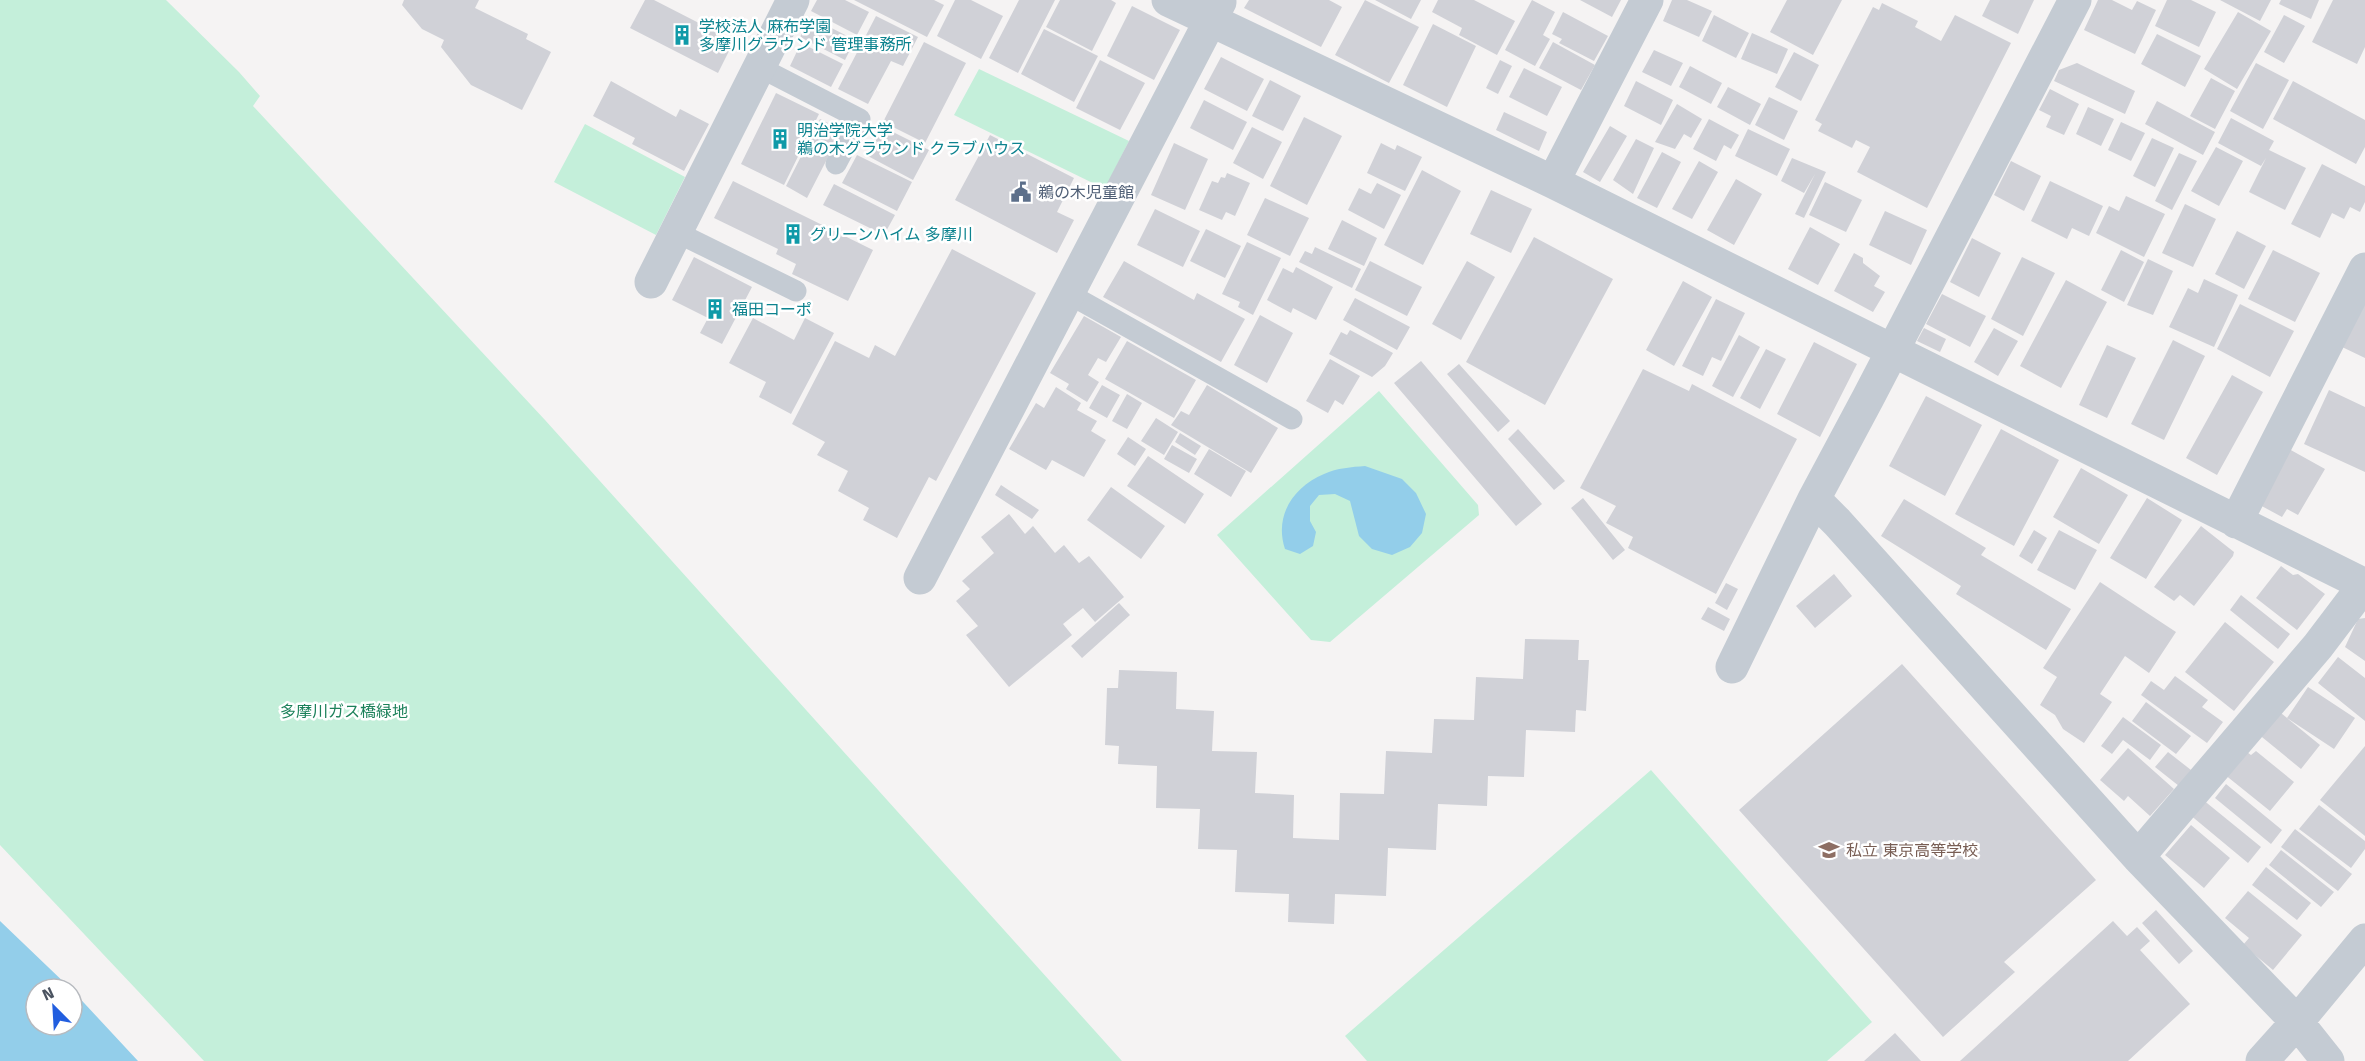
<svg xmlns="http://www.w3.org/2000/svg" width="2365" height="1061" viewBox="0 0 2365 1061" font-family="'Fira Sans','Noto Sans JP',sans-serif">
	<style>
		.green { fill: #c4efda }
		.water { fill: #93ceea }
		.building { fill: #d0d1d7 }
		.lines { fill: none; stroke-linecap: round; stroke-linejoin: round }
		.service { stroke: #c4cbd3; stroke-width: 21 }
		.minor { stroke: #c4cbd3; stroke-width: 33 }
		.labels { text-anchor: middle; dominant-baseline: central; stroke-width: 5; stroke-linejoin: round; paint-order: stroke }
		.culture-label { font-size: 16px; fill: #0d838f; stroke: #fff; text-anchor: start }
		.service-label { font-size: 16px; fill: #4e5e75; stroke: #fff; text-anchor: start }
		.park-label { font-size: 16px; fill: #1c815a; stroke: #fff }
		.education-label { font-size: 16px; fill: #785e54; stroke: #fff; text-anchor: start }
	</style>
	<rect width="100%" height="100%" fill="#f5f3f3"/>
	<path class="green" d="M0 0H166L239 72 260 96 253 106 545 420 1122 1061H204L0 845Z
		M979 69 1129 141 1105 189 954 115Z
		M585 124 685 177 656 235 554 182Z
		M1379 391 1478 505 1479 515 1330 642 1311 640 1217 535Z
		M1651 770 1872 1022 1827 1061H1367L1345 1036Z"/>
	<path class="water" d="M1365 466 1402 479 1416 493 1426 514 1422 533 1410 547 1392 555 1372 549 1359 536 1350 501 1335 494 1319 495 1310 506V521L1316 532 1313 546 1300 554 1285 549C1274 516 1293 487 1324 474 1337 468 1352 467 1365 466Z
		M0 921 71 989H36V1025H72V990L138 1061H0Z"/>
	<path class="building" d="M404 0H479L475 8 528 34 526 39 551 52 522 110 471 85 441 47 444 40 422 29 402 5Z
		M645 0H654L734 41 718 73 630 28Z
		M817 0H845L869 12 857 35 811 11Z
		M854 0H934L944 5 927 37Z
		M955 0H971L1003 16 981 59 937 36Z
		M1019 0H1055L1018 73 989 58Z
		M1060 0H1111L1116 3 1092 51 1046 27Z
		M1249 0H1329L1342 7 1321 47 1244 8Z
		M1365 0 1419 27 1389 83 1335 55Z
		M1375 0H1421L1411 19Z
		M1438 0H1474L1515 21 1497 55 1459 35 1462 28 1432 12Z
		M1532 0 1555 12 1543 35 1550 39 1535 66 1505 50Z
		M1580 0H1621L1612 17Z
		M1672 0H1687L1712 11 1699 37 1663 21Z
		M1787 0H1842L1813 55 1770 32Z
		M1990 0H2034L2018 34 1982 16Z
		M2098 0H2112L2132 10 2137 1 2156 10 2135 54 2084 30Z
		M2167 0H2191L2216 12 2199 47 2155 26Z
		M2220 0H2271L2260 21Z
		M2281 0H2319L2311 19 2279 4Z
		M2333 0H2365V47L2357 64 2312 42Z
		M1882 3 1918 21 1915 27 1941 41 1955 15 2011 43 1927 208 1857 172 1870 147 1856 140 1852 148 1818 131 1822 124 1815 120 1873 7 1879 10Z
		M1132 6 1180 30 1154 80 1107 56Z
		M1563 12 1608 36 1594 61 1559 43 1562 39 1552 34Z
		M2238 12 2271 31 2237 89 2204 69Z
		M1714 15 1749 33 1736 58 1702 41Z
		M2284 15 2305 26 2284 63 2264 52Z
		M876 16 918 37 903 66 891 61 868 104 838 89Z
		M810 17 855 40 845 60 800 37Z
		M1433 24 1476 46 1447 107 1403 85Z
		M1044 29 1098 56 1074 102 1021 74Z
		M1752 33 1788 49 1777 74 1741 59Z
		M2157 34 2201 56 2185 87 2141 64Z
		M924 42 966 63 925 143 883 122Z
		M1553 42 1595 65 1581 90 1539 68Z
		M801 43 843 64 831 87 790 66Z
		M1654 50 1683 63 1671 86 1642 72Z
		M1794 52 1819 65 1801 101 1775 87Z
		M1221 57 1264 79 1247 111 1204 89Z
		M1100 60 1145 83 1120 130 1076 108Z
		M1500 60 1512 66 1498 94 1486 88Z
		M2077 63 2135 91 2125 114 2054 81 2059 70Z
		M2256 63 2289 80 2263 129 2230 111Z
		M1690 66 1722 83 1711 104 1679 87Z
		M1524 68 1562 87 1547 116 1509 97Z
		M2211 78 2235 91 2215 129 2190 116Z
		M1270 80 1301 96 1283 131 1252 116Z
		M611 81 676 117 680 109 709 124 684 171 632 144 635 138 593 116Z
		M1636 81 1673 100 1661 125 1624 106Z
		M2293 81 2365 120V147L2356 164 2273 119Z
		M1728 87 1761 104 1750 125 1717 107Z
		M2050 89 2079 104 2064 135 2046 127 2051 116 2039 110Z
		M776 93 819 114 784 185 741 164Z
		M1769 97 1798 111 1784 140 1755 125Z
		M1204 100 1247 122 1233 150 1190 128Z
		M2157 101 2215 132 2203 155 2145 124Z
		M1677 104 1702 119 1691 138 1684 134 1675 149 1655 142Z
		M2088 107 2114 119 2101 146 2076 134Z
		M1504 112 1547 132 1539 151 1496 130Z
		M1304 117 1342 136 1307 205 1270 186Z
		M2231 118 2274 141 2269 150 2306 168 2285 210 2249 192 2266 158 2261 166 2218 143Z
		M820 119 842 130 807 198 786 186Z
		M1709 119 1739 135 1731 149 1724 145 1716 161 1693 149Z
		M2121 122 2145 133 2131 161 2108 150Z
		M881 126 929 150 913 180 866 155Z
		M1610 126 1627 136 1600 182 1583 172Z
		M1252 127 1282 142 1263 179 1233 163Z
		M1748 129 1790 149 1777 176 1735 156Z
		M990 135 1074 178 1057 212 1074 220 1057 253 955 200Z
		M2152 138 2174 148 2155 187 2133 176Z
		M1636 139 1654 148 1633 194 1613 180Z
		M1174 143 1208 159 1185 210 1151 195Z
		M1381 143 1395 150 1397 145 1422 157 1405 191 1367 173Z
		M2216 147 2243 161 2219 206 2191 191Z
		M1662 152 1681 162 1657 208 1637 198Z
		M2179 153 2197 161 2172 210 2155 201Z
		M857 155 912 182 897 211 842 183Z
		M1792 158 1826 172 1804 218 1795 214 1815 174 1804 193 1781 181Z
		M1699 161 1718 172 1692 219 1672 209Z
		M2011 161 2041 176 2024 211 1994 195Z
		M2322 164 2365 186V202L2360 212 2350 207 2344 219 2332 213 2320 238 2291 224Z
		M1422 170 1461 191 1423 265 1384 245Z
		M1227 173 1250 183 1235 216 1226 212 1222 220 1199 210 1212 181 1218 183 1221 177 1225 178Z
		M1736 179 1762 194 1734 245 1707 230Z
		M733 181 873 250 848 301 792 274 796 264 776 254 778 249 714 218Z
		M2050 181 2103 206 2089 236 2072 228 2067 239 2031 221Z
		M1825 182 1862 200 1846 232 1809 215Z
		M1377 183 1401 195 1384 229 1348 210 1359 188 1371 194Z
		M834 184 895 215 884 235 823 205Z
		M1491 190 1532 209 1511 253 1470 234Z
		M2126 196 2165 214 2144 257 2096 233 2109 206 2119 211Z
		M1265 198 1309 218 1290 256 1247 235Z
		M2185 204 2216 219 2193 267 2162 253Z
		M1155 209 1200 231 1183 267 1137 245Z
		M1885 211 1927 230 1911 265 1869 245Z
		M1342 220 1377 238 1364 266 1328 249Z
		M1810 227 1840 244 1818 285 1788 269Z
		M1206 229 1241 246 1225 278 1190 261Z
		M2237 231 2266 246 2244 289 2215 274Z
		M1534 237 1613 279 1545 405 1466 362Z
		M1972 238 2001 253 1979 297 1950 282Z
		M1247 242 1281 258 1253 315 1238 307 1240 302 1222 294Z
		M1315 247 1361 269 1352 288 1299 262 1305 251 1312 254Z
		M952 249 1036 293 936 481 929 477 897 538 863 520 869 508 838 491 848 471 817 455 825 442 792 424 835 341 869 358 875 345 895 356Z
		M2121 250 2144 262 2124 302 2101 290Z
		M2273 250 2320 273 2295 322 2248 299Z
		M1854 253 1863 258V263L1880 276 1874 286 1885 292 1873 312 1834 291Z
		M694 257 752 287 722 344 700 333 708 318 672 300Z
		M2022 257 2055 273 2023 336 1991 319Z
		M2148 259 2173 271 2153 315 2127 305Z
		M1124 261 1194 300 1197 293 1245 319 1221 362 1103 297Z
		M1370 261 1422 287 1407 316 1355 290Z
		M1467 261 1495 277 1461 340 1432 324Z
		M1296 267 1333 287 1316 320 1293 308 1291 313 1267 300 1283 268 1293 273Z
		M2204 279 2238 295 2214 347 2169 327 2188 288 2198 293Z
		M2066 280 2107 302 2061 388 2020 366Z
		M1683 281 1712 297 1674 366 1646 350Z
		M1942 294 1986 316 1970 347 1926 324Z
		M1355 298 1410 327 1397 350 1343 320Z
		M1716 299 1745 313 1721 361 1712 357 1703 376 1682 366Z
		M2240 304 2294 331 2270 377 2217 349Z
		M2365 304V358L2340 346Z
		M1260 315 1293 333 1267 383 1234 365Z
		M1084 316 1121 337 1106 362 1098 358 1088 375 1099 382 1087 402 1066 389 1069 384 1050 373Z
		M753 318 794 340 805 318 834 333 791 414 759 397 766 382 729 363Z
		M1924 328 1946 339 1940 352 1917 341Z
		M1994 328 2018 341 1998 376 1974 362Z
		M1350 330 1393 353 1385 366 1372 377 1329 354 1341 332 1347 335Z
		M1739 335 1760 347 1733 397 1712 386Z
		M2173 340 2205 356 2164 440 2131 424Z
		M1127 341 1196 380 1174 418 1105 379Z
		M1814 342 1857 364 1820 437 1777 414Z
		M2107 345 2136 358 2107 418 2079 405Z
		M1766 349 1786 359 1760 409 1740 398Z
		M1330 359 1360 376 1343 405 1335 400 1328 413 1306 401Z
		M1421 361 1542 504 1516 526 1394 383Z
		M1459 364 1510 421 1498 432 1447 374Z
		M1643 369 1689 391 1692 384 1797 439 1716 594 1628 548 1633 537 1606 523 1616 506 1580 488Z
		M2232 375 2263 392 2217 475 2186 458Z
		M1102 385 1120 395 1107 418 1089 408Z
		M1207 385 1278 428 1251 473 1171 425 1181 411 1189 415Z
		M1056 387 1081 403 1077 410 1097 421 1091 431 1106 440 1084 477 1052 460 1046 470 1009 449 1036 403 1044 408Z
		M2329 390 2365 407V472L2304 444Z
		M1127 394 1142 403 1127 429 1112 421Z
		M1926 396 1982 425 1945 496 1889 466Z
		M1156 418 1178 432 1164 455 1141 441Z
		M1518 429 1565 481 1554 490 1508 439Z
		M2001 429 2059 460 2014 546 1955 514Z
		M1180 433 1201 446 1195 455 1175 442Z
		M1128 437 1146 449 1135 466 1117 454Z
		M1172 445 1197 459 1189 473 1164 459Z
		M1209 449 1246 471 1231 497 1194 474Z
		M2289 449 2325 469 2298 515 2287 509 2282 517 2258 504Z
		M1148 456 1204 494 1185 524 1127 486Z
		M2081 468 2128 495 2099 544 2053 517Z
		M1001 485 1039 510 1032 519 995 495Z
		M1111 487 1165 526 1141 559 1087 520Z
		M1583 498 1625 550 1613 560 1571 508Z
		M2147 498 2182 520 2146 579 2110 558Z
		M1904 499 1986 548 1981 555 2071 609 2046 650 1956 594 1961 586 1881 536Z
		M1009 514 1025 534 1033 526 1055 553 1064 545 1079 563 1089 556 1124 597 1095 622 1083 608 1063 624 1072 635 1009 687 966 635 978 626 956 601 970 589 962 581 994 553 981 537Z
		M2201 526 2234 552 2233 556 2194 606 2180 595 2174 601 2154 587Z
		M2034 530 2047 538 2032 564 2019 556Z
		M2059 530 2097 550 2075 590 2037 570Z
		M2281 566 2293 575 2298 574 2325 594 2297 630 2256 598Z
		M1834 574 1852 596 1815 628 1796 606Z
		M2100 582 2176 632 2149 673 2125 656 2100 694 2112 702 2084 743 2063 729 2055 715 2040 705 2057 677 2043 668Z
		M1726 583 1738 589 1727 610 1715 603Z
		M2241 595 2290 634 2278 649 2230 610Z
		M1119 603 1130 615 1082 658 1071 646Z
		M1708 607 1730 619 1724 631 1701 619Z
		M2365 618V661L2345 647 2358 619Z
		M2225 622 2274 662 2234 711 2185 672Z
		M1525 639 1579 640 1578 660H1589L1586 711 1576 710 1575 732 1526 730 1524 777 1488 776 1487 806 1438 804 1436 850 1388 848 1386 896 1335 894 1334 924 1288 922 1289 894 1235 892 1237 850 1198 849 1200 809 1156 808 1157 766 1118 764 1119 746 1105 745 1107 688H1118L1119 670 1177 672 1176 709 1214 711 1212 751 1257 752 1255 793 1294 795 1293 838 1339 840 1340 793 1384 794 1386 751 1432 753 1434 719 1474 720 1476 677 1523 679Z
		M2338 657 2365 678V721L2318 683Z
		M1902 664 2096 880 2004 962 2015 972 1943 1037 1739 810Z
		M2175 676 2208 700 2202 707 2223 722 2207 743 2141 695 2151 681 2164 690Z
		M2308 687 2355 718 2334 749 2287 718Z
		M2146 702 2191 736 2176 754 2132 721Z
		M2276 709 2320 745 2301 769 2257 733Z
		M2123 717 2161 745 2150 760 2123 740 2112 754 2101 746Z
		M2365 746V836L2320 800Z
		M2128 748 2174 789 2150 816 2128 796 2124 801 2100 780Z
		M2244 750 2251 755 2256 751 2294 782 2270 811 2224 774Z
		M2168 752 2191 770 2179 786 2155 767Z
		M2226 784 2282 830 2271 844 2215 798Z
		M2202 799 2261 847 2248 863 2189 814Z
		M2319 805 2365 841V849L2351 868 2299 829Z
		M2191 825 2230 858 2204 888 2165 855Z
		M2295 829 2352 874 2338 891 2281 847Z
		M2281 850 2334 892 2321 907 2269 865Z
		M2266 867 2311 903 2297 920 2252 885Z
		M2248 891 2302 935 2273 970 2243 945 2249 938 2225 918Z
		M2156 910 2193 951 2179 964 2142 923Z
		M2113 921 2127 936 2137 927 2150 941 2140 950 2190 1004 2128 1061H1960Z
		M1895 1033 1921 1061H1864Z"/>
	<g class="lines">
		<path class="service" d="M759 67 860 119 836 164
			M676 232 796 291
			M1069 294 1292 419"/>
		<path class="minor" d="M1168 0 1553 182 2365 585
			M1553 182 1647 0
			M651 282 793 0
			M1814 499 1837 522 2138 857 2297 1022 2328 1061
			M2236 522 2365 269
			M920 578 1220 2
			M1732 667 1814 499 1868 398 2075 0
			M2138 857 2318 646 2365 584
			M2262 1061 2297 1022 2365 940"/>
	</g>
	<defs>
		<g id="building-bare" transform="scale(1.62)"><path d="M-4-6H4V6H1V3H-1V6H-4ZM-2.5-4.3h1.7v1.8h-1.7ZM.8-4.3h1.7v1.8H.8ZM-2.5-1h1.7V.8h-1.7ZM.8-1h1.7V.8H.8Z" fill="#0f9aa8" stroke="#fff" stroke-width="2.5" paint-order="stroke"/></g>
		<g id="civic-bare" transform="scale(1.62)"><path d="M-.6-6.5H3V-4.5H.6V-3L4-1V1h2V6H-6V1h2V-1L-.6-3ZM-1.2 2.5V6h2.4V2.5Z" fill="#5c6f8a" stroke="#fff" stroke-width="2.5" paint-order="stroke"/></g>
		<g id="school-bare" transform="scale(1.62)"><path d="M0-5L7-2L0 1L-7-2ZM-4 1L0 2.5L4 1V4Q0 6-4 4Z" fill="#8d6e63" stroke="#fff" stroke-width="2.5" paint-order="stroke"/></g>
	</defs>
	<g fill-rule="evenodd">
		<use href="#building-bare" x="682" y="35"/>
		<use href="#building-bare" x="780" y="139"/>
		<use href="#civic-bare" x="1021" y="192"/>
		<use href="#building-bare" x="793" y="234"/>
		<use href="#building-bare" x="715" y="309"/>
		<use href="#school-bare" x="1829" y="850"/>
	</g>
	<g class="labels">
		<g class="culture-label">
			<text x="699" y="26">学校法人 麻布学園<tspan x="699" dy="18">多摩川グラウンド 管理事務所</tspan></text>
			<text x="797" y="130">明治学院大学<tspan x="797" dy="18">鵜の木グラウンド クラブハウス</tspan></text>
			<text x="810" y="234">グリーンハイム 多摩川</text>
			<text x="732" y="309">福田コーポ</text>
		</g>
		<g class="service-label">
			<text x="1038" y="192">鵜の木児童館</text>
		</g>
		<g class="park-label">
			<text x="344" y="711">多摩川ガス橋緑地</text>
		</g>
		<g class="education-label">
			<text x="1846" y="850">私立 東京高等学校</text>
		</g>
	</g>
	<g transform="translate(54 1007) rotate(336)"><circle r="28" fill="#ffffff" stroke="#b7babf" stroke-width="1.5"/>
	<path d="M0-4.5L10 22L0 15L-10 22Z" fill="#225edf"/>
	<text y="-9" font-size="16" font-weight="bold" text-anchor="middle" fill="#4b5360">N</text>
	</g>
</svg>
